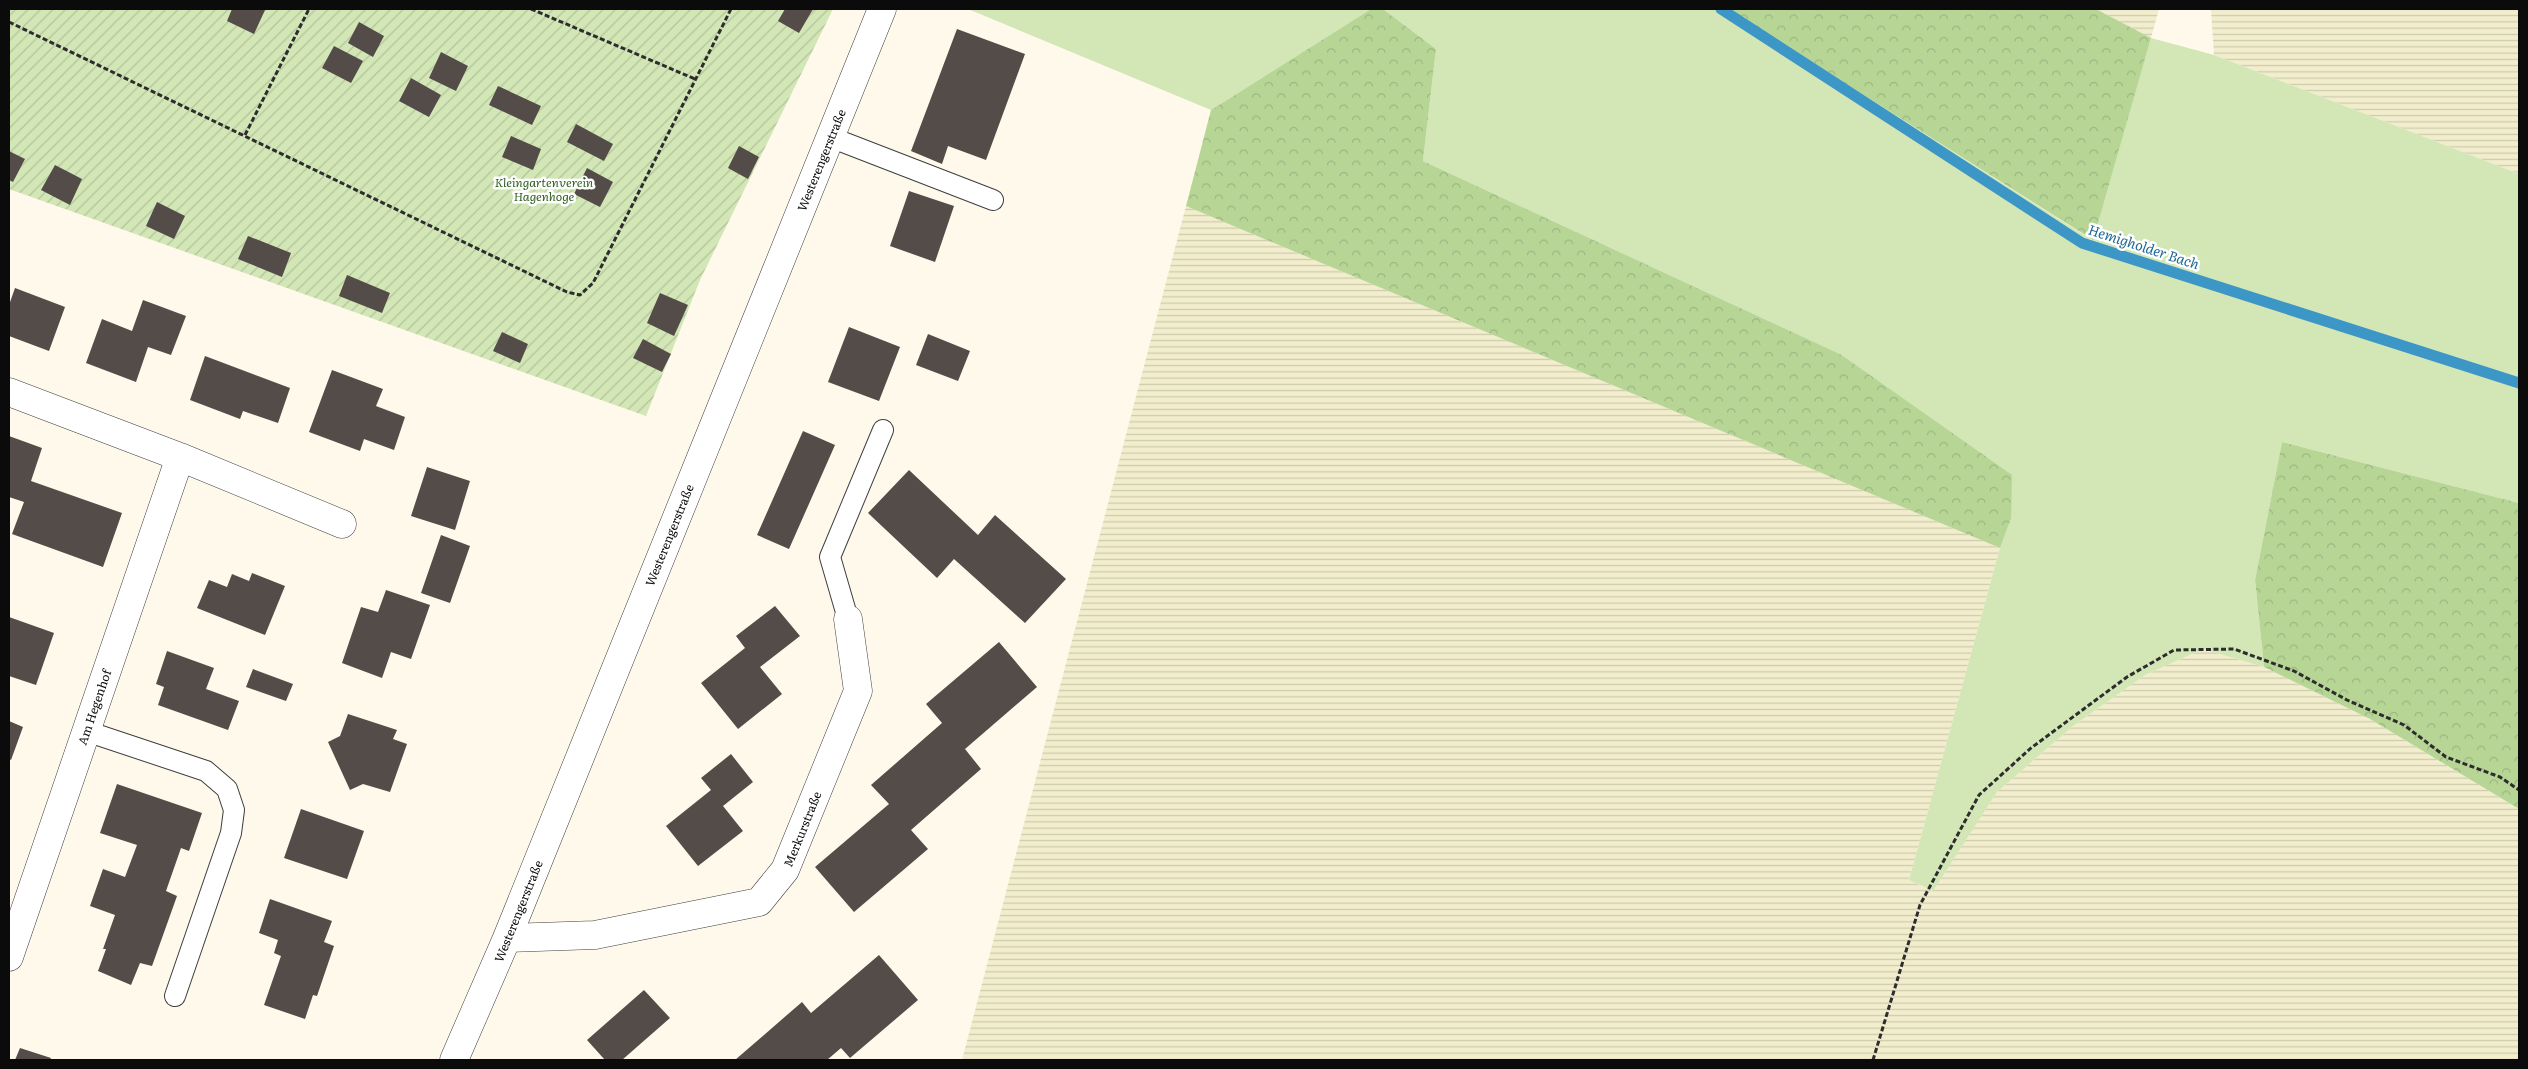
<svg xmlns="http://www.w3.org/2000/svg" width="2528" height="1069" viewBox="0 0 2528 1069" font-family="Literata,serif">
	<style>
		.farmland { fill: url(#farmland-rules) }
		.grass { fill: #d2e6b6 }
		.forest { fill: url(#forest-crowns) }
		.garden { fill: url(#garden-furrows) }
		.lines { fill: none; stroke-linecap: round; stroke-linejoin: round }
		.stream { stroke: #3c97c7; stroke-width: 11 }
		.building { fill: #534c48 }
		.service-casing { stroke: #3e3e3e; stroke-width: 22 }
		.minor-casing { stroke: #3e3e3e; stroke-width: 29 }
		.path { stroke: #2d2d2d; stroke-width: 3; stroke-dasharray: 5 2.5; stroke-linecap: butt }
		.service { stroke: #fff; stroke-width: 20 }
		.minor { stroke: #fff; stroke-width: 28 }
		.labels { text-anchor: middle; dominant-baseline: central; stroke-width: 5; stroke-linejoin: round; paint-order: stroke }
		.street-label { font-size: 12px; fill: #0b0b0b; stroke: #fff }
		.park-label { font-size: 12px; font-style: italic; fill: #305f1f; stroke: #fff }
		.water-label { font-size: 14px; font-style: italic; fill: #1b6796; stroke: #fff }
	</style>
	<defs>
		<pattern id="farmland-rules" width="6" height="5" patternUnits="userSpaceOnUse" patternTransform="scale(1.25)"><rect width="6" height="5" fill="#f2edcc"/><path d="M0 2.5h6" fill="none" stroke="#cecaae"/></pattern>
		<pattern id="forest-crowns" width="20" height="18" patternUnits="userSpaceOnUse" patternTransform="scale(1.25)"><rect width="20" height="18" fill="#b7d696"/><path d="M2 6a3 3 0 1 1 6 0M12 15a3 3 0 1 1 6 0" fill="none" stroke="#9cb680"/></pattern>
		<pattern id="garden-furrows" width="10" height="10" patternUnits="userSpaceOnUse" patternTransform="scale(1.25)"><rect width="10" height="10" fill="#d2e6b6"/><path d="M-1 1l2-2M0 10L10 0M9 11l2-2" fill="none" stroke="#b3c49b"/></pattern>
	</defs>
	<rect width="100%" height="100%" fill="#fef9ea"/>
	<path class="farmland" d="M2096 9H2159L2151 38Z
		M2211 9H2519V174L2214 55Z
		M1186 206 2000 548 1909 880 1932 891 1997 792 2073 726 2145 675 2203 649 2264 667 2370 719 2519 809V1060H962Z"/>
	<path class="grass" d="M968 9H1371L1211 110Z
		M1383 9H1728L2092 240 2151 38 2214 55 2519 174V503L2282 442 2255 580 2264 667 2203 649 2145 675 2073 726 1997 792 1933 891 1909 880 2000 548 2011 519 1840 354 1423 161 1436 49Z"/>
	<path class="forest" d="M1371 9H1383L1436 49 1423 161 1840 354 2012 475 2011 519 2000 548 1186 206 1211 110Z
		M1728 9H2096L2151 38 2093 240Z
		M2282 442 2519 503V809L2370 719 2264 667 2255 580Z"/>
	<path class="garden" d="M9 9H833L700 280 646 416 9 189Z"/>
	<g class="lines">
		<path class="stream" d="M1721 9 2082 243 2519 383"/>
	</g>
	<path class="building" d="M232 9 265 10 254 34 227 21Z
		M785 9H813L799 33 778 21Z
		M359 22 384 36 373 57 348 43Z
		M957 29 1025 54 986 160 948 146 942 164 911 151Z
		M334 46 363 61 351 83 322 68Z
		M441 52 468 66 456 91 429 78Z
		M411 78 441 95 429 117 399 101Z
		M498 86 541 106 532 125 489 105Z
		M576 124 613 144 604 161 567 142Z
		M511 136 541 149 533 170 502 157Z
		M739 146 759 157 748 179 728 168Z
		M9 151 25 159 13 182 9 180Z
		M55 165 82 179 70 205 41 190Z
		M587 168 613 182 600 207 574 194Z
		M909 191 954 206 935 262 890 246Z
		M157 202 185 216 174 239 146 226Z
		M248 236 291 253 282 277 238 259Z
		M347 275 390 293 382 313 339 296Z
		M15 288 65 307 49 351 9 336V305Z
		M660 293 688 305 674 336 647 323Z
		M143 300 186 316 171 355 148 347 136 382 86 363 102 319 132 331Z
		M849 327 900 347 879 401 828 382Z
		M502 332 528 344 520 363 493 351Z
		M928 334 970 351 958 381 916 365Z
		M643 339 671 354 662 372 633 358Z
		M205 356 290 388 278 423 243 411 240 419 190 400Z
		M332 370 383 389 376 406 405 417 394 450 364 439 360 451 309 432Z
		M803 431 835 445 789 549 757 535Z
		M9 436 42 448 31 481 122 513 103 567 12 534 24 502 9 497Z
		M427 467 470 481 455 530 411 516Z
		M909 470 978 535 995 515 1066 579 1025 623 954 559 937 578 868 513Z
		M441 535 470 546 450 603 421 593Z
		M252 573 285 586 265 635 197 608 209 580 227 587 232 574 249 581Z
		M386 590 430 605 411 659 391 652 382 678 342 663 361 607 378 612Z
		M775 606 800 636 760 667 782 694 738 729 701 683 745 648 736 636Z
		M9 617 54 633 36 685 9 676Z
		M999 642 1037 687 965 749 981 769 911 830 928 849 854 912 815 867 889 804 871 785 942 723 926 704Z
		M167 651 214 668 206 689 239 701 228 730 158 705 164 687 156 684Z
		M253 669 293 684 286 701 246 687Z
		M348 714 397 730 393 739 407 744 390 792 363 784 350 790 328 742 340 736Z
		M9 721 23 727 11 760 9 759Z
		M731 754 753 782 723 806 743 831 698 866 666 826 711 790 701 778Z
		M117 784 202 813 189 851 181 848 166 891 177 896 152 966 140 963 131 985 98 971 106 949H103L115 915 90 906 103 869 125 877 137 845 100 833Z
		M301 809 364 831 347 879 284 858Z
		M270 899 332 921 324 942 334 946 317 996 313 995 305 1019 264 1005 281 956 274 953 278 940 259 933Z
		M879 955 918 1000 850 1058 841 1048 827 1060H735L802 1002 811 1013Z
		M644 990 670 1018 622 1060H605L587 1040Z
		M20 1048 51 1058 50 1060H15Z"/>
	<g class="lines">
		<g class="service-casing">
			<path id="service" d="M830 137 993 200
				M848 619 830 557 883 430
				M86 731 206 771 227 789 234 810 231 833 175 996"/>
		</g>
		<g class="minor-casing">
			<path id="minor" d="M9 392 180 457 9 957
				M180 457 342 524
				M507 938 595 935 759 902 785 870 858 691 848 619
				M454 1060 507 938 882 9"/>
		</g>
		<path class="path" d="M531 9 695 79
			M9 22 567 292 580 295 593 283 731 9
			M245 135 309 9
			M1873 1060 1920 905 1979 795 2031 748 2127 677 2174 650 2234 649 2294 671 2347 700 2404 725 2446 757 2500 777 2519 790"/>
		<use href="#service" class="service"/>
		<use href="#minor" class="minor"/>
	</g>
	<g class="labels">
		<g class="street-label">
			<text transform="translate(821 160) rotate(-68)">Westerengerstraße</text>
			<text transform="translate(669 535) rotate(-68)">Westerengerstraße</text>
			<text transform="translate(94 707) rotate(-71)">Am Hegenhof</text>
			<text transform="translate(802 829) rotate(-68)">Merkurstraße</text>
			<text transform="translate(518 911) rotate(-68)">Westerengerstraße</text>
		</g>
		<g class="park-label">
			<text x="544" y="182">Kleingartenverein<tspan x="544" dy="14">Hagenhoge</tspan></text>
		</g>
		<g class="water-label">
			<text transform="translate(2144 246) rotate(18)">Hemigholder Bach</text>
		</g>
	</g>
	<rect width="2528" height="1069" fill="none" stroke="#0b0b0b" stroke-width="20"/>
</svg>
